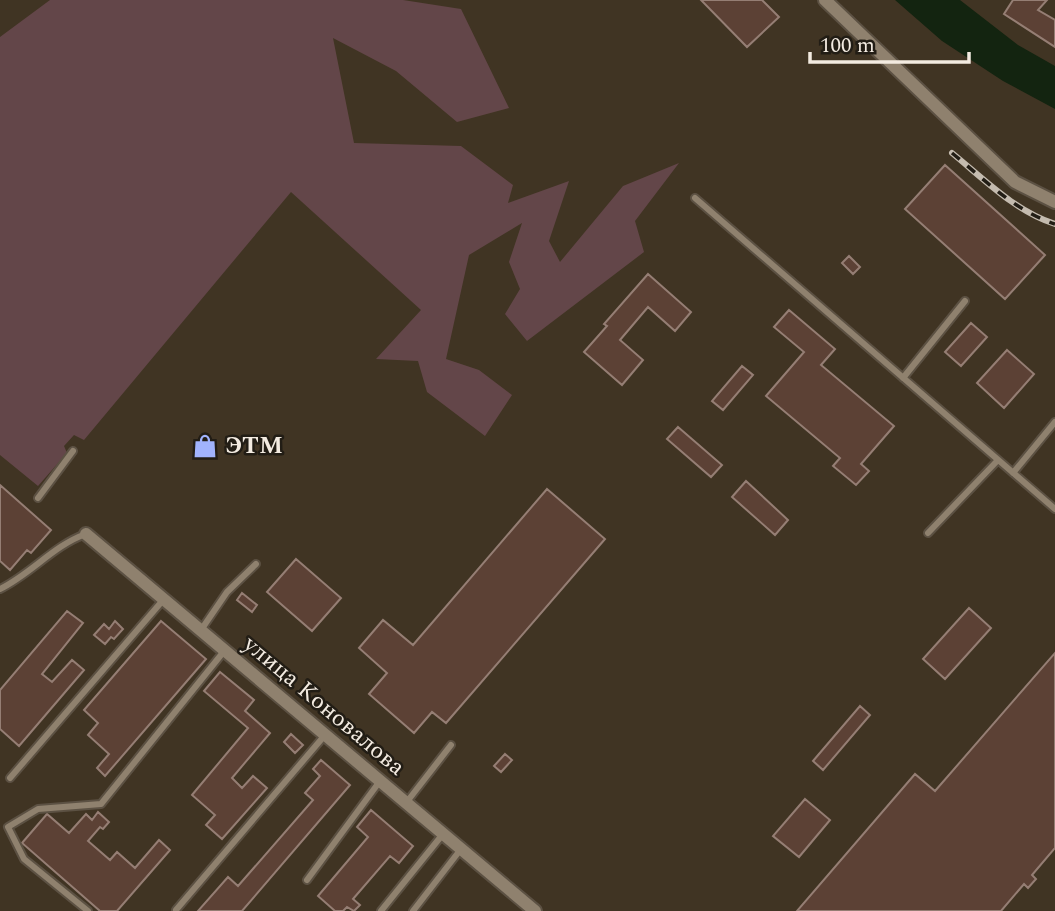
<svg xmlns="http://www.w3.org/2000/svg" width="1055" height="911" viewBox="0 0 1055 911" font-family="Spectral,serif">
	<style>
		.green { fill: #634649 }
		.water { fill: #132410 }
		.building { fill: #5c4135; stroke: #957e74; stroke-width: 2 }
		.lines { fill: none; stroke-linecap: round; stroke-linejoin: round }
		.service-casing { stroke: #5c5143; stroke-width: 10 }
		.minor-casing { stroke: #5c5143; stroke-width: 16 }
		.service { stroke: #8f816e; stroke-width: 6 }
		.minor { stroke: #8f816e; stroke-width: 12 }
		.rail-casing { stroke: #c4bbaf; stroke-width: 6 }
		.rail { stroke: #221d15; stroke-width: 3.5; stroke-dasharray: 10; stroke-linecap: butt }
		.labels { text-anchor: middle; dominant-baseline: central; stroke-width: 5; stroke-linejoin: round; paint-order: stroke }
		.poi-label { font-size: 24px; font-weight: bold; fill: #f3ebe1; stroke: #221d15; text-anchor: start }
		.street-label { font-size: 24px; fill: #f3ebe1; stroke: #221d15 }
	</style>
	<rect width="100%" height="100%" fill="#403423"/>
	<path class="green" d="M50 0H403L461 9 509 108 457 122 396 71 333 38 354 143 461 146 513 185 508 203 569 181 549 241 560 262 623 186 679 163 635 221 644 252 527 341 505 314 520 289 509 262 522 223 469 255 446 359 479 370 512 395 485 436 427 392 418 361 376 359 421 310 291 192 84 440 74 435 64 446 67 453 38 486 0 455V37Z"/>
	<path class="water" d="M895 0H960L1018 45 1055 66V109L1003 81 942 41Z"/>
	<path class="building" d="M701 0H762L779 17 747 47Z
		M1013 0H1047L1038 10 1055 20V47L1004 14Z
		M945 165 1045 255 1005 299 905 209Z
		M849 256 860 267 853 274 842 263Z
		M648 274 691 312 675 331 648 307 620 340 643 360 622 385 584 352 607 326 604 324Z
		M789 310 835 349 821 365 894 426 861 464 869 471 856 485 833 466 840 458 766 396 804 352 774 327Z
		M971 323 987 337 961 366 945 352Z
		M1007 350 1034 374 1004 408 977 383Z
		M742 366 753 375 723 410 712 401Z
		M678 427 722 465 711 477 667 439Z
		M746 481 788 520 775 535 732 497Z
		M0 485 51 530 31 553 27 550 10 570 0 561Z
		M547 489 605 539 446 723 432 712 414 733 369 694 387 673 359 648 383 620 413 645Z
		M296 559 341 598 312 631 267 592Z
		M242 593 257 605 252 612 237 600Z
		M969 608 991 628 945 679 923 659Z
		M67 611 83 623 42 674 52 682 72 660 84 670 19 746 0 729V690Z
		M115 621 123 629 114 639 111 637 105 644 94 635 104 624 109 629Z
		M161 621 206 659 105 776 97 768 109 754 88 735 98 723 84 710Z
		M1055 653V848L1032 875 1036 879 1028 888 1024 884 1001 911H797L915 774 935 791Z
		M220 672 254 700 245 711 270 733 232 778 242 788 253 776 267 788 222 839 206 825 215 815 192 795 248 728 204 691Z
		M860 706 870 715 823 770 813 761Z
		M291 734 303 745 295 753 284 742Z
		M505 754 512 760 501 772 494 766Z
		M321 760 350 785 242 911H198L228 877 238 886 313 800 305 793 320 776 313 769Z
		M805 799 830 820 799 857 773 836Z
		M371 810 413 846 399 863 390 856 353 899 360 905 354 911 347 907 343 911H335L318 896 368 837 357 827Z
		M98 812 109 822 103 829 100 827 88 841 110 860 117 852 135 868 159 840 170 850 117 911H100L22 843 47 814 69 833 86 814 92 820Z"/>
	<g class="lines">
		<g class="service-casing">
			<path id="service" d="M695 198 1055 509
				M903 378 965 301
				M1013 473 1055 422
				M38 498 73 451
				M928 533 998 460
				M0 589C31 574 54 545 86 534
				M201 630 227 592 256 564
				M10 778 164 599
				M406 803 451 745
				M307 880 380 781
				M176 910 325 735
				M88 911 24 859 8 827 38 809 101 804 225 650
				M381 911 443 834
				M413 911 461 849"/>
		</g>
		<g class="minor-casing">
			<path id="minor" d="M825 0 1015 182 1055 202
				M86 534 535 911"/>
		</g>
		<use href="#service" class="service"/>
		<use href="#minor" class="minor"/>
		<g class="rail-casing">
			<path id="rail" d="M952 153C985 180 1015 211 1055 224"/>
		</g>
		<use href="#rail" class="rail"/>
	</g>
	<defs>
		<g id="shop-bare" transform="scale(1.89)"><path d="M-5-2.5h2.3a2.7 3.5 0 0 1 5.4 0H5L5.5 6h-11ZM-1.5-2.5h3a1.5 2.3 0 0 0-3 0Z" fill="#a1b3fd" stroke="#221d15" stroke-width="2.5" paint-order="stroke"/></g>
	</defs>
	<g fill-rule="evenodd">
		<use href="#shop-bare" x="205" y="446"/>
	</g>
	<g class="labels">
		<g class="poi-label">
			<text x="225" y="446">ЭТМ</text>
		</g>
		<g class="street-label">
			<text transform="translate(324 706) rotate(40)">улица Коновалова</text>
		</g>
	</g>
	<path d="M810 52v10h159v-10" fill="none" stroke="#f3ebe1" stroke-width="3.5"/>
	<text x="820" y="52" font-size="21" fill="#f3ebe1" stroke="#221d15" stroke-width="5" paint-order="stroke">100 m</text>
</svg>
